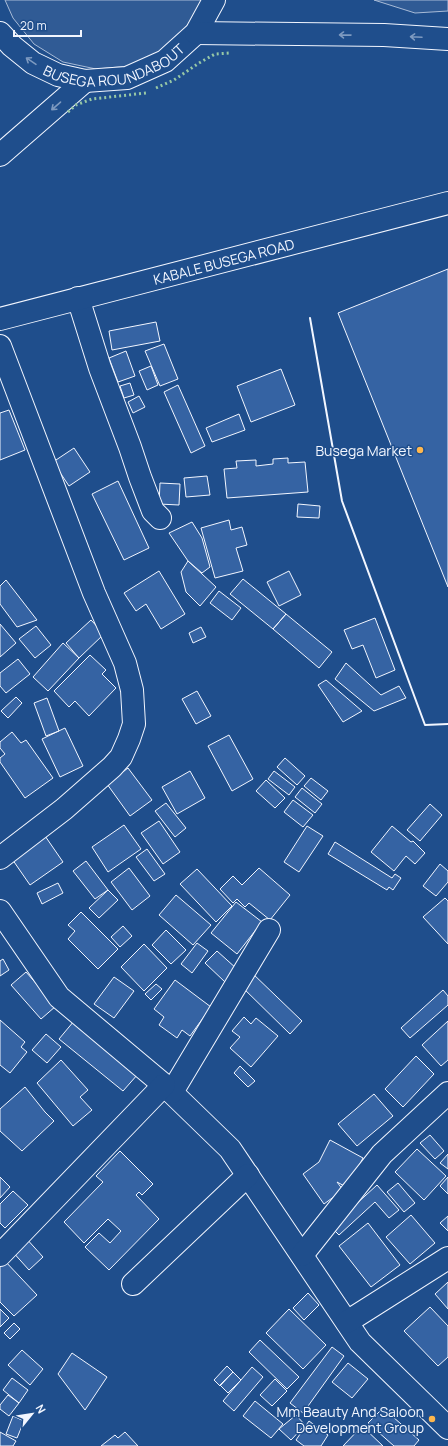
<svg xmlns="http://www.w3.org/2000/svg" width="448" height="1446" viewBox="0 0 448 1446" font-family="Manrope,sans-serif">
	<style>
		.built { fill: #305b95; stroke: #a8bbd7 }
		.building { fill: #3563a3; stroke: #f2f6ff }
		.lines { fill: none; stroke-linecap: round; stroke-linejoin: round }
		.minor-casing { stroke: #f2f6ff; stroke-width: 24 }
		.highway-casing { stroke: #f2f6ff; stroke-width: 24 }
		.minor { stroke: #1f4e8c; stroke-width: 22 }
		.highway { stroke: #1f4e8c; stroke-width: 22 }
		.hedge { stroke: #97c8a6; stroke-width: 3; stroke-dasharray: 2 3; stroke-linecap: butt }
		.wall { stroke: #f2f6ff; stroke-width: 2 }
		.oneway { stroke: #7e9ac0 }
		.poi-dot { fill: #ffb74d; stroke: #1f4e8c; stroke-width: 1.5 }
		.labels { text-anchor: middle; dominant-baseline: central; stroke-width: 3; stroke-linejoin: round; paint-order: stroke }
		.street-label { font-size: 14px; fill: #f2f6ff; stroke: #1f4e8c }
		.poi-label { font-size: 14px; fill: #f2f6ff; stroke: #1f4e8c; text-anchor: end }
	</style>
	<rect width="100%" height="100%" fill="#1f4e8c"/>
	<path class="built" d="M5 0H202L187 28 160 53 130 66 96 69 63 62 34 44 13 18Z
		M374 0H448V11L415 13Z"/>
	<path class="building" d="M448 269V587L338 313Z
		M156 322 160 341 112 350 109 331Z
		M164 344 178 379 160 386 145 351Z
		M126 351 135 376 118 382 109 358Z
		M151 366 158 385 147 390 139 371Z
		M281 369 295 405 251 422 237 386Z
		M130 383 134 395 124 398 120 386Z
		M178 385 205 446 191 453 164 392Z
		M139 396 145 407 133 413 128 402Z
		M9 410 25 450 0 460V413Z
		M239 414 245 430 212 442 206 428Z
		M74 448 90 472 69 486 53 462Z
		M288 458V463L305 462 308 492 227 498 224 469 237 468 236 461 256 460V466L273 464V459Z
		M207 476 210 495 186 497 184 478Z
		M118 481 149 548 124 560 92 494Z
		M160 483 180 484 179 505 159 504Z
		M298 504 320 506 319 518 297 517Z
		M229 520 231 530 242 527 247 545 236 548 243 571 215 578 201 528Z
		M192 522 202 538 210 567 202 573 188 561 169 533Z
		M188 561 216 587 200 606 186 592 181 572Z
		M159 571 185 614 161 629 146 604 136 611 124 593Z
		M289 571 301 595 279 606 267 582Z
		M243 579 286 614 273 629 230 594Z
		M6 580 37 620 17 627 0 604V586Z
		M219 591 241 608 232 620 210 603Z
		M286 614 332 652 319 668 273 629Z
		M375 618 395 670 376 678 363 645 352 649 344 630Z
		M91 620 104 634 79 658 66 643Z
		M0 624 16 643 0 657Z
		M36 626 51 645 35 658 19 639Z
		M201 627 206 637 193 643 189 633Z
		M63 643 79 658 48 691 33 677Z
		M90 655 106 670 102 674 116 688 89 716 75 701 69 707 54 691Z
		M18 659 30 674 6 693 0 686V673Z
		M346 663 381 695 399 686 406 698 374 711 335 679Z
		M326 680 362 711 343 722 318 685Z
		M197 691 211 716 196 724 182 699Z
		M16 697 22 703 8 718 1 711Z
		M47 698 59 731 46 736 34 703Z
		M65 728 83 766 60 777 42 739Z
		M12 732 21 743 26 740 53 778 25 798 0 762V758L5 754 0 748V742Z
		M229 735 253 779 232 791 208 746Z
		M285 758 305 776 297 785 277 767Z
		M128 768 152 800 130 816 107 784Z
		M190 771 205 798 177 814 162 787Z
		M274 771 295 787 289 795 268 779Z
		M311 778 328 791 321 800 304 786Z
		M266 780 285 798 275 808 256 791Z
		M302 788 322 804 315 813 295 797Z
		M293 800 313 815 303 827 284 812Z
		M166 803 186 828 175 837 155 811Z
		M430 804 442 815 420 841 407 830Z
		M159 821 180 852 163 864 141 833Z
		M124 825 141 849 108 872 92 847Z
		M307 826 323 836 299 872 284 862Z
		M392 826 411 842 413 841 425 853 415 864 406 856 394 871 371 852Z
		M43 833 63 862 30 885 10 856Z
		M335 842 392 878 395 874 401 878 393 890 389 887 387 890 328 854Z
		M147 849 165 874 154 881 136 857Z
		M86 861 108 890 95 899 73 871Z
		M440 864 448 871V882L436 896 423 886Z
		M129 868 150 896 132 910 111 882Z
		M259 868 290 895 270 920 249 903 245 907 237 899 233 903 220 889 233 876 242 885Z
		M197 869 232 906 216 922 180 884Z
		M58 883 63 893 42 904 37 893Z
		M108 890 118 900 99 918 89 908Z
		M176 895 211 925 193 945 159 915Z
		M445 898 448 901V944L423 917Z
		M236 902 262 922 237 954 211 933Z
		M81 912 118 949 98 969 68 939 75 931 68 925Z
		M123 926 132 936 120 947 111 937Z
		M166 930 186 950 171 964 152 945Z
		M197 943 208 951 192 973 181 964Z
		M144 944 167 968 144 991 121 967Z
		M217 951 237 969 225 982 205 963Z
		M3 959 9 970 0 976V961Z
		M26 972 56 1006 41 1019 11 985Z
		M251 972 302 1021 290 1034 239 984Z
		M114 977 134 991 114 1018 94 1004Z
		M175 980 211 1007 190 1036 182 1030 177 1038 159 1025 164 1017 154 1009Z
		M156 984 162 989 151 1000 145 994Z
		M443 990 448 996V1005L410 1038 401 1028Z
		M244 1017 251 1024 256 1018 278 1036 251 1067 230 1048 240 1037 232 1031Z
		M0 1020 25 1042 21 1047 27 1052 10 1073 0 1065Z
		M74 1021 138 1074 123 1091 59 1039Z
		M448 1021V1060L441 1066 422 1045Z
		M46 1034 61 1047 47 1063 32 1050Z
		M416 1056 434 1074 403 1107 385 1089Z
		M61 1060 88 1090 80 1097 92 1110 73 1126 37 1083Z
		M240 1066 255 1081 248 1087 234 1073Z
		M25 1087 45 1112 54 1121 22 1151 0 1131V1109Z
		M374 1094 393 1116 357 1146 338 1124Z
		M430 1135 444 1151 435 1159 420 1143Z
		M330 1140 363 1158 348 1188 337 1182 343 1190 324 1204 303 1174 319 1162Z
		M417 1149 446 1176 424 1200 395 1172Z
		M120 1151 153 1184 142 1195 139 1192 136 1195 159 1219 109 1270 85 1247 99 1233 110 1243 121 1231 108 1219 84 1243 64 1222 103 1182 96 1176Z
		M448 1154V1169L440 1163Z
		M0 1177 10 1187 0 1198Z
		M448 1177V1194L440 1186Z
		M398 1183 415 1203 404 1212 387 1192Z
		M377 1185 399 1210 389 1218 375 1202 339 1235 331 1227Z
		M13 1191 28 1205 5 1228 0 1223V1204Z
		M411 1215 435 1243 410 1264 386 1237Z
		M448 1216V1231L440 1223Z
		M368 1223 400 1265 371 1287 339 1246Z
		M25 1237 43 1257 29 1270 11 1250Z
		M4 1260 37 1295 14 1316 0 1302V1264Z
		M448 1282V1309L435 1294Z
		M308 1293 319 1305 304 1320 293 1308Z
		M430 1307 448 1326V1357L438 1366 404 1331Z
		M0 1309 9 1318 0 1327Z
		M289 1309 326 1345 303 1369 266 1333Z
		M14 1323 20 1329 10 1339 4 1333Z
		M260 1340 299 1377 287 1389 249 1352Z
		M332 1347 344 1356 303 1413 290 1403Z
		M22 1350 43 1369 30 1385 8 1365Z
		M72 1353 107 1377 85 1410 58 1374Z
		M348 1363 368 1379 352 1398 332 1382Z
		M227 1366 233 1372 220 1386 214 1380Z
		M252 1367 263 1377 234 1411 223 1401Z
		M233 1372 241 1380 228 1393 220 1385Z
		M12 1378 28 1390 19 1403 3 1390Z
		M275 1379 287 1391 272 1406 260 1395Z
		M8 1395 19 1403 9 1416 0 1409V1405Z
		M255 1401 283 1424 271 1438 243 1416Z
		M383 1408 419 1440 414 1446H394L368 1423Z
		M296 1415 305 1425 291 1440 279 1429Z
		M13 1416 24 1421 17 1438 6 1434Z
		M309 1421 328 1435 321 1446H304L296 1440Z
		M362 1426 383 1446H343Z
		M0 1432 16 1441 13 1446H0Z
		M125 1432 138 1446H101L115 1435 118 1438Z"/>
	<g class="lines">
		<g class="minor-casing">
			<g id="minor">
				<path d="M78 298 100 368 130 447 140 477 153 511 160 518"/>
				<path id="s1" d="M0 319 448 203"/>
				<path d="M0 346 94 593 125 663 132 690 134 724 129 739 121 757 112 767 64 809 0 858"/>
				<path d="M0 911 59 997 164 1085 230 1149 360 1342 448 1428"/>
				<path d="M172 1092 269 930"/>
				<path d="M0 1255 164 1085"/>
				<path d="M302 1255 382 1154 448 1093"/>
				<path d="M133 1284 248 1175"/>
				<path d="M347 1322 448 1258"/>
			</g>
		</g>
		<g class="highway-casing">
			<g id="highway">
				<path id="s2" d="M0 33 12 46 33 63 58 75 85 81 127 78 165 61 196 33 214 0"/>
				<path d="M196 33 384 35 448 39"/>
				<path d="M0 155 85 81"/>
			</g>
		</g>
		<use href="#minor" class="minor"/>
		<use href="#highway" class="highway"/>
		<path class="hedge" d="M156 88 174 80 199 63 215 54 230 53
			M68 112 76 105 92 99 146 93"/>
		<path class="wall" d="M310 318 342 501 425 725 448 724"/>
	</g>
	<defs><path id="oneway-shaft" d="M-6 0H5M1.5-3L5.5 0L1.5 3" fill="none" stroke-width="1.6" stroke-linecap="round" stroke-linejoin="round"/></defs>
	<g class="oneway">
		<use href="#oneway-shaft" transform="translate(345 35) rotate(-179)"/>
		<use href="#oneway-shaft" transform="translate(416 37) rotate(-177)"/>
		<use href="#oneway-shaft" transform="translate(31 61) rotate(-146)"/>
		<use href="#oneway-shaft" transform="translate(56 106) rotate(139)"/>
	</g>
	<g class="poi-dot">
		<circle cx="420" cy="450" r="4"/>
		<circle cx="432" cy="1419" r="4"/>
	</g>
	<g class="labels">
		<g class="street-label">
			<text stroke="none"><textPath href="#s2" startOffset="132">BUSEGA ROUNDABOUT</textPath></text>
			<text stroke="none"><textPath href="#s1" startOffset="231">KABALE BUSEGA ROAD</textPath></text>
		</g>
		<g class="poi-label">
			<text x="412" y="450">Busega Market</text>
			<text x="424" y="1411">Mm Beauty And Saloon<tspan x="424" dy="16">Development Group</tspan></text>
		</g>
	</g>
	<g transform="translate(32 1414) rotate(60)" stroke="#1f4e8c" stroke-width="3" paint-order="stroke">
	<path d="M0-3L7 15L0 10L-7 15Z" fill="#f2f6ff"/>
	<text y="-6" font-size="11" font-weight="bold" text-anchor="middle" fill="#f2f6ff">N</text>
	</g>
	<path d="M14 30v6h67v-6" fill="none" stroke="#f2f6ff" stroke-width="2"/>
	<text x="20" y="30" font-size="12" fill="#f2f6ff" stroke="#1f4e8c" stroke-width="3" paint-order="stroke">20 m</text>
</svg>
